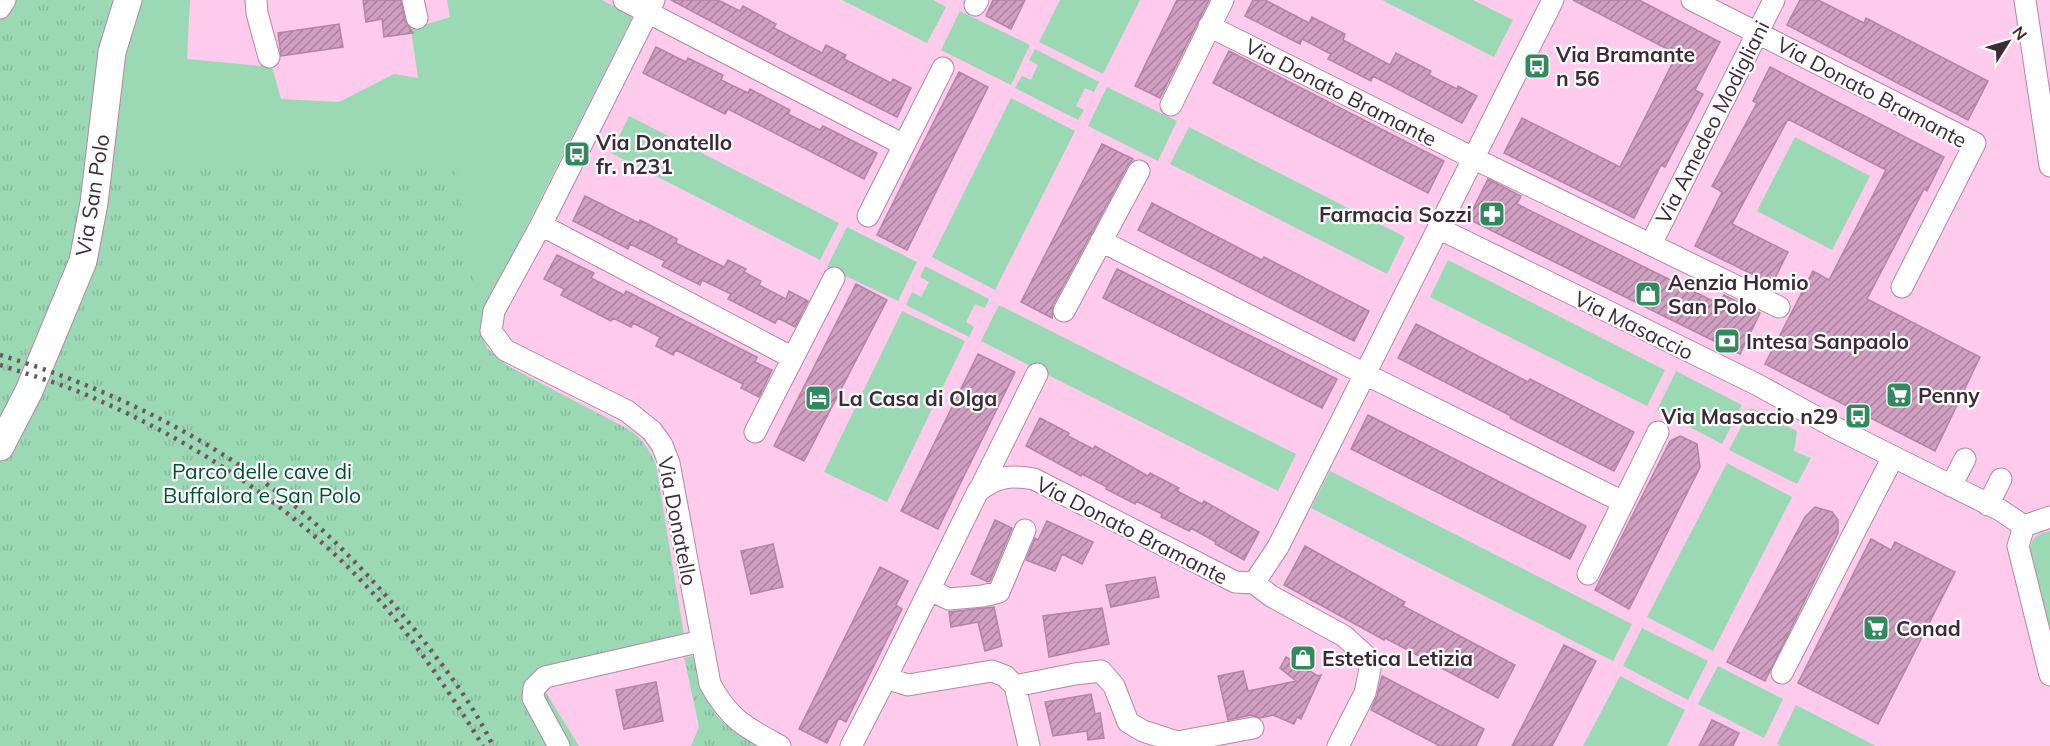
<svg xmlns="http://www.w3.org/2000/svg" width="2050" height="746" viewBox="0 0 2050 746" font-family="Mulish,sans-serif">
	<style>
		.green { fill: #9bd8b4 }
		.park { fill: url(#park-tufts) }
		.building { fill: url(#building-hatch); stroke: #b384a5; stroke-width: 1.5 }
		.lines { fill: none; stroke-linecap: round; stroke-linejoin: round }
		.minor-casing { stroke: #b586a6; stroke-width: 23 }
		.major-casing { stroke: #b586a6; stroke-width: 29 }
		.minor { stroke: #fff; stroke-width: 21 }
		.major { stroke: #fff; stroke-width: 27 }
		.rail { stroke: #6f5466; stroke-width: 4.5; stroke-dasharray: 3 6; stroke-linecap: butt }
		.labels { text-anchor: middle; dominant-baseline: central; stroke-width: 4.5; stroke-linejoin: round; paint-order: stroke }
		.poi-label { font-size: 21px; font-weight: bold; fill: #3d2a37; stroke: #fefefe; text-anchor: start }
		.street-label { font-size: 21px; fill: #3d2a37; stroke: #fefefe }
		.park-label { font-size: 21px; fill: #005030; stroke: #fefefe }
	</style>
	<defs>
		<pattern id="park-tufts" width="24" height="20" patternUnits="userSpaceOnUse" patternTransform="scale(1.5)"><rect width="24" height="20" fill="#9bd8b4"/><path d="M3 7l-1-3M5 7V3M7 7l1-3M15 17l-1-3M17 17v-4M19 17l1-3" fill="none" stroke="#86ba9b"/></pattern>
		<pattern id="building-hatch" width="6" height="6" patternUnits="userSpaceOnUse" patternTransform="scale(1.5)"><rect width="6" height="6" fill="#cf9ec0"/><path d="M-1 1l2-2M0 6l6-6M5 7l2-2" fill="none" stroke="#a9819d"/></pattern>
	</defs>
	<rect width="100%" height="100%" fill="#fecbed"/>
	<path class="green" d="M0 0H190L187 59 272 67 281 99 339 102 394 74 418 78 411 29 450 17 447 0H602L633 16 484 311V348L0 746Z
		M842 0H933L946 7 927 43Z
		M1060 0H1140L1103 74 1039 42Z
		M1382 0H1473L1513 20 1494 57Z
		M960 11 1030 45 1011 85 941 50Z
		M1035 49 1099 82 1094 92 1085 88 1076 106 1084 110 1078 120 1015 88 1022 76 1031 80 1038 65 1029 60Z
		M1107 87 1177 121 1158 161 1088 126Z
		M1011 98 1075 131 995 290 932 257Z
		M629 116 839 223 820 260 611 153Z
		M1189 127 1405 237 1387 274 1170 164Z
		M1795 137 1870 176 1832 250 1757 211Z
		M847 227 917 262 898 301 827 267Z
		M1448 260 1665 370 1647 406 1430 297Z
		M925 266 989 299 985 308 975 304 966 322 974 327 969 337 906 305 912 292 921 297 929 282 920 277Z
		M999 305 1296 454 1278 491 981 341Z
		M902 311 965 341 887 502 824 472Z
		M1676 371 1742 405 1722 444 1657 410Z
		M1751 408 1797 431 1794 451 1811 458 1797 484 1729 450Z
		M1727 463 1792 497 1713 651 1647 617Z
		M1330 471 1632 624 1613 661 1311 508Z
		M2050 531V629L2030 548C2033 536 2038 534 2050 531Z
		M1642 628 1708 661 1688 700 1623 666Z
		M1718 666 1783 699 1764 738 1698 704Z
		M1620 676 1685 710 1667 746H1583Z
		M1796 705 1876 746H1781L1777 744Z"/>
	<path class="park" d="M0 0H112L97 34 93 56 83 160 455 164 481 333 487 348 508 366 630 430C643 440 650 450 656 465L684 635 535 675 579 746H0Z
		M694 656C699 675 703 698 716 715 727 729 748 737 764 746H691L699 727 684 657Z"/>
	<path class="building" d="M363 0H401L405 21 413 33 384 37 382 19 366 22Z
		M671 0H718L740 11 743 6 776 24 774 28 822 53 826 45 846 55 844 59 891 83 893 79 911 88 897 117 803 70Z
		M993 0H1025L1011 29 986 16Z
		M1177 0H1209L1160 98 1135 86Z
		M1253 0H1265L1309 23 1312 17 1345 34 1343 40 1390 65 1396 53 1431 71 1429 75 1457 89 1458 86 1477 96 1462 123 1373 76 1371 81 1328 59 1331 54 1302 39 1300 44 1245 16Z
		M1573 0H1639L1720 42 1695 90 1703 94 1665 167 1661 165 1634 218 1504 153 1522 118 1620 167 1677 54Z
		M1800 0H1818L1864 23 1866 18 1988 81 1968 120 1787 25Z
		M339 24 343 47 281 56 278 33Z
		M656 47 686 62 688 58 723 75 721 80 748 93 750 89 790 110 788 114 820 130 823 126 877 153 864 179 728 109 725 114 643 73Z
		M1229 51 1444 161 1428 193 1213 83Z
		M1770 67 1944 157 1927 191 1924 189 1867 299 1980 357 1935 451 1765 364 1813 271 1829 280 1886 170 1788 119 1732 224 1788 252 1772 284 1695 246 1722 192 1712 186 1757 103 1753 101Z
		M959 72 988 87 907 250 877 235Z
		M1102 144 1133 159 1128 165 1053 305 1052 318 1021 302Z
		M1488 179 1521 196 1517 204 1719 304 1724 295 1760 313 1740 354 1468 219Z
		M585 196 639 223 640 220 677 239 676 243 724 267 728 260 746 269 744 272 761 281 759 285 786 299 789 291 808 301 795 327 778 318 775 323 728 299 731 294 702 280 700 285 662 266 665 261 630 244 628 249 573 221Z
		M1152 203 1262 260 1264 257 1369 311 1354 341 1138 230Z
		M557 255 594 273 591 278 624 295 626 291 757 357 755 362 772 370 759 397 741 388 743 384 676 350 673 355 656 346 660 337 633 323 631 327 613 318 611 321 561 295 564 289 544 279Z
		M1117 269 1337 379 1322 408 1103 298Z
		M856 284 887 300 804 461 774 446Z
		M1416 324 1528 382 1530 379 1634 432 1614 471 1510 418 1511 416 1398 358Z
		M978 354 1015 372 938 529 901 511Z
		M1368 415 1586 526 1570 559 1351 449Z
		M1040 418 1069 433 1068 436 1093 449 1095 446 1148 476 1150 473 1179 488 1177 491 1202 504 1204 501 1259 532 1244 560 1215 544 1216 542 1191 528 1189 531 1161 517 1162 514 1136 501 1135 504 1106 489 1107 487 1082 474 1081 476 1026 446Z
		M1680 436 1697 444 1700 467 1629 609 1595 590 1670 441Z
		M1815 507 1832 512 1838 520V533L1765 681 1727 662 1805 517Z
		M995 520 1012 528 990 581 988 582 971 574Z
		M1047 521 1093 542 1082 564 1062 554 1055 571 1026 560 1035 538 1038 540Z
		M1871 539 1891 550 1895 542 1955 572 1878 724 1798 683Z
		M773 544 783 587 751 594 741 551Z
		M1305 546 1405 602 1403 606 1515 665 1498 698 1385 638 1384 640 1284 585Z
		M880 567 908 581 896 605 902 609 846 722 839 718 827 743 799 729Z
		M1155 577 1159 597 1111 607 1106 585Z
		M994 607 1002 646 985 651 978 622 951 627 949 612Z
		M1102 608 1109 644 1049 657 1043 616Z
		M1564 645 1596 661 1552 746H1512Z
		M1286 657 1318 676 1321 675 1301 719 1297 717 1294 724 1273 715 1260 718 1251 715 1228 720 1218 676 1243 671 1248 691 1296 681 1280 668Z
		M1382 676 1484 729 1476 746H1440L1371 710 1377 696Z
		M656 682 663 721 624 729 616 690Z
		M1091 694 1095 714 1100 713 1104 738 1088 740 1087 731 1053 736 1045 702Z
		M1712 720 1739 733 1733 746H1699Z"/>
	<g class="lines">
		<g class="minor-casing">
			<path id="minor" d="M256 0 257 13 269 57
				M413 0 417 18
				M624 0 904 145
				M654 0 541 225 494 311 491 331 505 350 627 411 652 431 662 445 669 463 710 684C730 720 745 727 780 746
				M1692 0 1975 143 1902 287
				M2025 0 2050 166
				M975 5 978 0
				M0 8 5 0
				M1209 26 1473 158 1779 307
				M1171 105 1223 0
				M868 216 943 68
				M541 225 793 358
				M1438 228 1758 385 1834 427 2000 510 2024 526
				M1101 241 1365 374 1623 502
				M1651 244 1774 0
				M1064 311 1139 171
				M755 432 834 278
				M1951 486 1965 459
				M979 491 1037 374
				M1988 505 2001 479
				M2024 526 2018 546 2050 675
				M2024 526 2050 517
				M1588 574 1658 432
				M1254 583 1278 547 1553 0
				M930 590 949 599 983 596 999 592 1025 530
				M1782 673 1893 457
				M886 678 908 685 992 671 1005 676 1015 686 1029 746
				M1015 686 1075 674 1101 671 1114 686 1128 722 1143 731 1177 742 1253 728
				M559 746 533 698 534 688 545 677 702 641
				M851 746 886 678 978 491C998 476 1010 475 1034 479L1235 582 1254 583 1271 596 1344 636 1365 655 1370 669 1365 693 1338 746"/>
		</g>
		<g class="major-casing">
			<path id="major" d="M0 447 29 391 83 261 94 203 112 52 128 0"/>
		</g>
		<use href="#minor" class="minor"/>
		<use href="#major" class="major"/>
		<path class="rail" d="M0 355C113 389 230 446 318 526 356 561 391 600 423 640 449 673 475 708 493 746
			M0 365C27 374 55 382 82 393 206 445 324 526 407 634 434 670 459 707 483 746"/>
	</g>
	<defs>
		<g id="bus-square" transform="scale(1.35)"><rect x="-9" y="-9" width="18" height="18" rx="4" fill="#31895d" stroke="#fefefe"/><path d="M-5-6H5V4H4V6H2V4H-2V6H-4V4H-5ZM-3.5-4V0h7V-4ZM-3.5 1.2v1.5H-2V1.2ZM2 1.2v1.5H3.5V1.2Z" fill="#fff"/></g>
		<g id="pharmacy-square" transform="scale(1.35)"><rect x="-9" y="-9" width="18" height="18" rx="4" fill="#31895d" stroke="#fefefe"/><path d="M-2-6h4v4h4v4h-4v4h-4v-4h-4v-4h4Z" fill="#fff"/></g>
		<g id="shop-square" transform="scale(1.35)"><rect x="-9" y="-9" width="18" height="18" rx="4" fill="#31895d" stroke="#fefefe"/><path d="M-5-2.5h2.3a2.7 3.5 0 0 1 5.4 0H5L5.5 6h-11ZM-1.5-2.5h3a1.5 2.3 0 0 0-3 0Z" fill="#fff"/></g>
		<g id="bank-square" transform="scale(1.35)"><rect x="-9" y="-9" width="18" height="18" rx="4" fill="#31895d" stroke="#fefefe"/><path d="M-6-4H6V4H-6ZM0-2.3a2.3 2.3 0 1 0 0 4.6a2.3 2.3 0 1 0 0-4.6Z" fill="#fff"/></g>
		<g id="supermarket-square" transform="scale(1.35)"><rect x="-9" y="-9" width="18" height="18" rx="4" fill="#31895d" stroke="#fefefe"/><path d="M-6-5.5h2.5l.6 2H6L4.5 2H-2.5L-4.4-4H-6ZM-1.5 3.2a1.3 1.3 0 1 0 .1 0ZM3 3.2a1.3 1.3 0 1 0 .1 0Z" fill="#fff"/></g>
		<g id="hotel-square" transform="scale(1.35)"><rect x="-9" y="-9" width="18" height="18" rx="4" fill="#31895d" stroke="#fefefe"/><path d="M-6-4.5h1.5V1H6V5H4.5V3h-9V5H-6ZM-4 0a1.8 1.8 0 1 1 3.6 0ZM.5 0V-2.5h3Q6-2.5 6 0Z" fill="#fff"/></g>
	</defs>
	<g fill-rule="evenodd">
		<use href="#bus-square" x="1537" y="66"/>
		<use href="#bus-square" x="577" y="154"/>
		<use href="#pharmacy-square" x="1492" y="214"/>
		<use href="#shop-square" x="1648" y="294"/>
		<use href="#bank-square" x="1727" y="341"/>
		<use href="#supermarket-square" x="1899" y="395"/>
		<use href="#hotel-square" x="818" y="398"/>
		<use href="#bus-square" x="1858" y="416"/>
		<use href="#supermarket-square" x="1876" y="628"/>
		<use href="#shop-square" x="1303" y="658"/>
	</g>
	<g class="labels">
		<g class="poi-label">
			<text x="1556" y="54">Via Bramante<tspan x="1556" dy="24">n 56</tspan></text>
			<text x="596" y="142">Via Donatello<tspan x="596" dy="24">fr. n231</tspan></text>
			<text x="1472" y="214" text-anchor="end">Farmacia Sozzi</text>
			<text x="1668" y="282">Aenzia Homio<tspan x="1668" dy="24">San Polo</tspan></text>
			<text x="1746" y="341">Intesa Sanpaolo</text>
			<text x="1918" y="395">Penny</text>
			<text x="838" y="398">La Casa di Olga</text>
			<text x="1838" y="416" text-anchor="end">Via Masaccio n29</text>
			<text x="1896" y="628">Conad</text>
			<text x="1322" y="658">Estetica Letizia</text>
		</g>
		<g class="street-label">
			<text transform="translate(1341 92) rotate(27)">Via Donato Bramante</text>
			<text transform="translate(1872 92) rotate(28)">Via Donato Bramante</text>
			<text transform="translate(1712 122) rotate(-63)">Via Amedeo Modigliani</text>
			<text transform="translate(92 195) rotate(-81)">Via San Polo</text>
			<text transform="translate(1634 325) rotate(26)">Via Masaccio</text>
			<text transform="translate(678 521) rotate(79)">Via Donatello</text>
			<text transform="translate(1132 530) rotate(27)">Via Donato Bramante</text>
		</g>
		<g class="park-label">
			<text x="262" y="471">Parco delle cave di<tspan x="262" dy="24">Buffalora e San Polo</tspan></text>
		</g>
	</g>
	<g transform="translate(2008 42) rotate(53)" stroke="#fefefe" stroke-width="4.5" paint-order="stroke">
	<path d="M0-4.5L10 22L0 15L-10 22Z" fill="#3d2a37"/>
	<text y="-9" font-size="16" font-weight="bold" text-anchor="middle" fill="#3d2a37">N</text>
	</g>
</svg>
